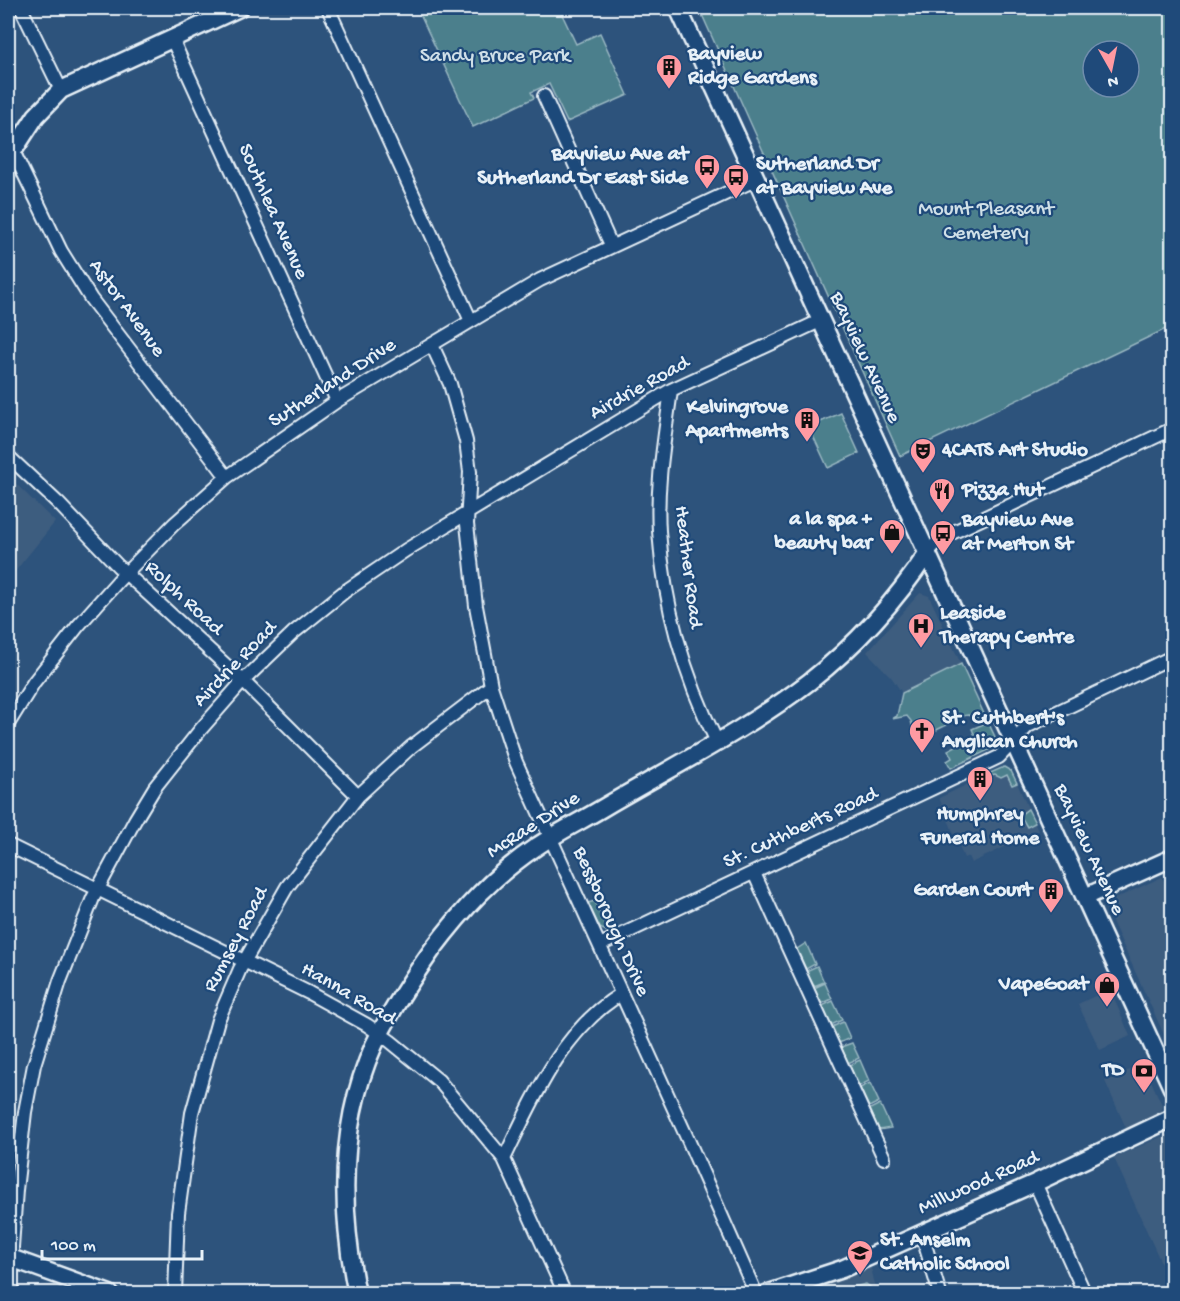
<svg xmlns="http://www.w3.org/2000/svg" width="1180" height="1301" viewBox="0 0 1180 1301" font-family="'Gochi Hand',sans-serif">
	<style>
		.built { fill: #3e5d7f }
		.green { fill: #4b7f8c; stroke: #9ab8c2; stroke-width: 1.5; fill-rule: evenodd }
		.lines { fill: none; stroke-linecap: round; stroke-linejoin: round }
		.street-casing { stroke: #e8f1f8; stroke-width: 16 }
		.secondary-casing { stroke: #e8f1f8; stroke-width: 21 }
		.street { stroke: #1f4a7a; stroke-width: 12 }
		.secondary { stroke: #1f4a7a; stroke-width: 16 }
		.labels { text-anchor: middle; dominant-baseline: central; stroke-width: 4.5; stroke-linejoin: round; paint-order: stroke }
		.poi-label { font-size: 21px; font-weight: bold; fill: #e8f1f8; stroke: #1f4a7a; text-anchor: start }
		.park-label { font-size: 21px; fill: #d0e0e8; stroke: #1f4a7a }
		.street-label { font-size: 21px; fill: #e8f1f8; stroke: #1f4a7a }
	</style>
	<rect width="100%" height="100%" fill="#2d537c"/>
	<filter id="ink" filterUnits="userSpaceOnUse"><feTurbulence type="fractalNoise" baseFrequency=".0167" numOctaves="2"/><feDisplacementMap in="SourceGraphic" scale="12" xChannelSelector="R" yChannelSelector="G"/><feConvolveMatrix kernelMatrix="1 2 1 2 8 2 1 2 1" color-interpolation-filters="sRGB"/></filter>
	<g filter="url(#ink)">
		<path class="built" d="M8 476 55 522 8 580Z
			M920 593 929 596 961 664 902 693 892 678 867 652Z
			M1004 767 1007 768 1013 774 1038 831 971 863 968 856 964 858 939 798Z
			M1162 877 1172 898V1052L1112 921 1110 913V901Z
			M1110 989 1130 1036 1100 1050 1078 1004Z
			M1143 1064 1163 1107 1161 1113 1155 1117 1127 1130 1105 1081Z
			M1170 1133H1172V1287L1114 1158Z
			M871 1268 877 1293 798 1294 826 1284Z"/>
		<path class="green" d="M417 8H559L576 44 600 33 628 95 567 122 549 84 531 92 534 98 473 127Z
			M699 8H1172V326L900 456ZM1093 51H1129V87H1093Z
			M841 413 859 453 828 468 809 427Z
			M961 664 985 716 981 719 968 715 956 717 957 720 916 740 911 721 907 716 892 719 897 716 902 693Z
			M988 722 997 741 995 747 951 768 947 761 952 758 948 750 975 736 972 729Z
			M1004 767 1011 771 1017 783 1012 785 1007 775 1001 778 995 775 990 776 988 774Z
			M1028 809 1035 823 1027 827 1020 815Z
			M595 901 607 928 608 932 600 928 588 903Z
			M806 943 815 964 806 969 797 949Z
			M817 966 824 982 814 986 806 971Z
			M825 983 832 999 821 1004 814 988Z
			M833 1001 842 1020 831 1025 822 1006Z
			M843 1022 850 1038 839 1043 832 1027Z
			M852 1043 859 1058 848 1063 841 1047Z
			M860 1060 869 1081 859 1086 849 1065Z
			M870 1083 879 1102 869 1107 860 1088Z
			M880 1104 891 1128 879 1130 870 1109Z
			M866 1284 870 1287 872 1293H846L850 1288Z"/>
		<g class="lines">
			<g class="street-casing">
				<path id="street" d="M21 8 61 90
					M328 8 471 321
					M172 39 337 401
					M544 96 611 245
					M13 151 61 251 91 299 227 477
					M432 345 450 384 466 441 470 472 467 524 476 606 491 686 516 762 689 1142 756 1294
					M671 390C665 436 656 484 659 531 664 605 684 676 717 742
					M8 456 58 503 118 566 243 681 358 796
					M928 552 941 538 1172 429
					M8 724 34 682 78 626 119 580 174 524 227 477 337 401 540 280 757 179
					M8 845 309 993 367 1025 390 1041 439 1081 504 1159 565 1294
					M754 873 884 1158
					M600 945 999 757 1028 726 1172 657
					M504 1159C533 1099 562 1030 621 994
					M1035 1183 1085 1294
					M922 1235 940 1294
					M12 1294V1247L16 1190 25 1112 34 1065 60 981 93 898 135 820 155 787 201 729 243 681 293 633 344 592 406 550 671 390 822 320
					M175 1294 178 1213 192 1113 218 1020 240 969 287 887 358 796 411 747 491 686"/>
			</g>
			<g class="secondary-casing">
				<path id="secondary" d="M678 8 1172 1088
					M8 159 36 116 61 90 239 8
					M1085 897 1172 858
					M8 1257 110 1294
					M357 1294C340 1212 339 1123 374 1045 390 1012 411 980 432 950 463 909 493 876 536 847 558 832 583 820 606 806 674 766 746 730 809 682 855 646 896 601 928 552
					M766 1294 842 1269 1035 1183 1172 1118"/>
			</g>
			<use href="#street" class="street"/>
			<use href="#secondary" class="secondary"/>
		</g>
	</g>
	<defs>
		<g id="building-pin" transform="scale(1.35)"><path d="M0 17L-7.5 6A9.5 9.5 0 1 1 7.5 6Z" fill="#ff9aa2" stroke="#1f4a7a"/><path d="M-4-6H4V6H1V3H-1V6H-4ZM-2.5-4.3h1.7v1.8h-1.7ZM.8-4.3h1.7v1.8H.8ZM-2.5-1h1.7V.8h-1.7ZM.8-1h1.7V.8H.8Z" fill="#111"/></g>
		<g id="bus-pin" transform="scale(1.35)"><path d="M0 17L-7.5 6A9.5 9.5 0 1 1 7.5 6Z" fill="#ff9aa2" stroke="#1f4a7a"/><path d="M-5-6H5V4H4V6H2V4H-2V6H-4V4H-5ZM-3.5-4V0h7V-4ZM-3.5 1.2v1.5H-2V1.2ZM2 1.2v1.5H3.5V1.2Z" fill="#111"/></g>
		<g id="theatre-pin" transform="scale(1.35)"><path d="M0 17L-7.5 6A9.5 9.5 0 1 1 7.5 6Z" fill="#ff9aa2" stroke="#1f4a7a"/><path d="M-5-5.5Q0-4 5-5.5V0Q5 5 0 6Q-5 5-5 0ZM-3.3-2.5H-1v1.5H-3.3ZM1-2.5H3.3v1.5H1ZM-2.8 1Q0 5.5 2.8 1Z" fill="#111"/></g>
		<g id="restaurant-pin" transform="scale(1.35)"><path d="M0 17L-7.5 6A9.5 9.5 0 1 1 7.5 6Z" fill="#ff9aa2" stroke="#1f4a7a"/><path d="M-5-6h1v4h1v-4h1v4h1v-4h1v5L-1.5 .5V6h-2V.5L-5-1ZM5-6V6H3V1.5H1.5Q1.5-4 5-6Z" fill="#111"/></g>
		<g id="shop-pin" transform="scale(1.35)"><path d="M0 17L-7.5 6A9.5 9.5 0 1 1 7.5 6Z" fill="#ff9aa2" stroke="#1f4a7a"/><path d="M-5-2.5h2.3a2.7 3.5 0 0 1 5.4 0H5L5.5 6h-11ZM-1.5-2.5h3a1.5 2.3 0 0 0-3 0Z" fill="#111"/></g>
		<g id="hospital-pin" transform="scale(1.35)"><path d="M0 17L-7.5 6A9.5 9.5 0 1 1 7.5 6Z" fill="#ff9aa2" stroke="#1f4a7a"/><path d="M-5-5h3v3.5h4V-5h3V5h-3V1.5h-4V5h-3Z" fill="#111"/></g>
		<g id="church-pin" transform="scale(1.35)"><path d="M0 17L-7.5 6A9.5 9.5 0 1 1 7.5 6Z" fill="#ff9aa2" stroke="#1f4a7a"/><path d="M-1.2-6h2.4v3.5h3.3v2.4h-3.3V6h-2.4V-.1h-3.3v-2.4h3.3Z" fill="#111"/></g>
		<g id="bank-pin" transform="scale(1.35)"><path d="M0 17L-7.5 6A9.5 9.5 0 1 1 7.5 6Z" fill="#ff9aa2" stroke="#1f4a7a"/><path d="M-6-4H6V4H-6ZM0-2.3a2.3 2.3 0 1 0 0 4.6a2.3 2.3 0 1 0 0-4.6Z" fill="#111"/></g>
		<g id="school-pin" transform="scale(1.35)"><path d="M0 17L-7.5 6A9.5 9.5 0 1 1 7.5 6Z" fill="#ff9aa2" stroke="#1f4a7a"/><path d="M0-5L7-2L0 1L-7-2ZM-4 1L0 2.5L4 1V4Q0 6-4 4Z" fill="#111"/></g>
	</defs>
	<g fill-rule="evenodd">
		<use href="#building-pin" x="669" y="67"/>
		<use href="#bus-pin" x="707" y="167"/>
		<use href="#bus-pin" x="736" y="177"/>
		<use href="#building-pin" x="807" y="420"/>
		<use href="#theatre-pin" x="923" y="451"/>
		<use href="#restaurant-pin" x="942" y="491"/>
		<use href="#shop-pin" x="892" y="532"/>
		<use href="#bus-pin" x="943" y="533"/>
		<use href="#hospital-pin" x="921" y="626"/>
		<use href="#church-pin" x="922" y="731"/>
		<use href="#building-pin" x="980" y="779"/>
		<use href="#building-pin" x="1051" y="891"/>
		<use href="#shop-pin" x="1107" y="985"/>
		<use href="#bank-pin" x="1144" y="1071"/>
		<use href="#school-pin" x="860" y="1253"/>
	</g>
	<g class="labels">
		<g class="poi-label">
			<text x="688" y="55">Bayview<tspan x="688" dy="24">Ridge Gardens</tspan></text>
			<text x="688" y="155" text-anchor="end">Bayview Ave at<tspan x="688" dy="24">Sutherland Dr East Side</tspan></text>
			<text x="756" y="165">Sutherland Dr<tspan x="756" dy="24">at Bayview Ave</tspan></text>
			<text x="788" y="408" text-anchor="end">Kelvingrove<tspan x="788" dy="24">Apartments</tspan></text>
			<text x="942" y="451">4CATS Art Studio</text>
			<text x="962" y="491">Pizza Hut</text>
			<text x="872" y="520" text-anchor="end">a la spa +<tspan x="872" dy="24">beauty bar</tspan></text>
			<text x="962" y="521">Bayview Ave<tspan x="962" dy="24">at Merton St</tspan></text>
			<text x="940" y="614">Leaside<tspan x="940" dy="24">Therapy Centre</tspan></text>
			<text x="942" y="719">St. Cuthbert's<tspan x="942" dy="24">Anglican Church</tspan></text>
			<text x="980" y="815" text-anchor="middle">Humphrey<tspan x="980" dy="24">Funeral Home</tspan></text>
			<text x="1032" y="891" text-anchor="end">Garden Court</text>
			<text x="1088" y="985" text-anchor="end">VapeGoat</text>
			<text x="1124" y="1071" text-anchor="end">TD</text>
			<text x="880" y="1241">St. Anselm<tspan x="880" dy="24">Catholic School</tspan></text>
		</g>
		<g class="park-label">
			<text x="495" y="57">Sandy Bruce Park</text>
			<text x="986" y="210">Mount Pleasant<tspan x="986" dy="24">Cemetery</tspan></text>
		</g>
		<g class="street-label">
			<text transform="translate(272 212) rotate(66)">Southlea Avenue</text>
			<text transform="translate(126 309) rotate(54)">Astor Avenue</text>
			<text transform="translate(864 358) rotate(65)">Bayview Avenue</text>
			<text transform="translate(333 384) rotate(-33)">Sutherland Drive</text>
			<text transform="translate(640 389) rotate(-29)">Airdrie Road</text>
			<text transform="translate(687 567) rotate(83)">Heather Road</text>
			<text transform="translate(183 599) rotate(43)">Rolph Road</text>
			<text transform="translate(236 665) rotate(-46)">Airdrie Road</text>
			<text transform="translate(534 826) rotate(-33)">McRae Drive</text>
			<text transform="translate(801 829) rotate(-25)">St. Cuthberts Road</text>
			<text transform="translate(1088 850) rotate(65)">Bayview Avenue</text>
			<text transform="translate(610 922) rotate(66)">Bessborough Drive</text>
			<text transform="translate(237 940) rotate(-62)">Rumsey Road</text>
			<text transform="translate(348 995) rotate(30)">Hanna Road</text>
			<text transform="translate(979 1184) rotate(-24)">Millwood Road</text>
		</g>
	</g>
	<rect width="1180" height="1301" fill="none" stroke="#1f4a7a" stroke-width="30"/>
	<rect x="15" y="15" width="1150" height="1271" fill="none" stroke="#e8f1f8" stroke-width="2" filter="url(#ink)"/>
	<g transform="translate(1111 69) rotate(171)"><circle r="28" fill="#1f4a7a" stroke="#6f8dac" stroke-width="1.5"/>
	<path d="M0-4.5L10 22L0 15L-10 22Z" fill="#ff9aa2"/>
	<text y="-9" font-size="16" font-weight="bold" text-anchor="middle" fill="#e8f1f8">N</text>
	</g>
	<path d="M42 1250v9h160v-9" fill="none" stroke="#e8f1f8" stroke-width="3"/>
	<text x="51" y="1250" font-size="18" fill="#e8f1f8" stroke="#1f4a7a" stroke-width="4.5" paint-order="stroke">100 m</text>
</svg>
